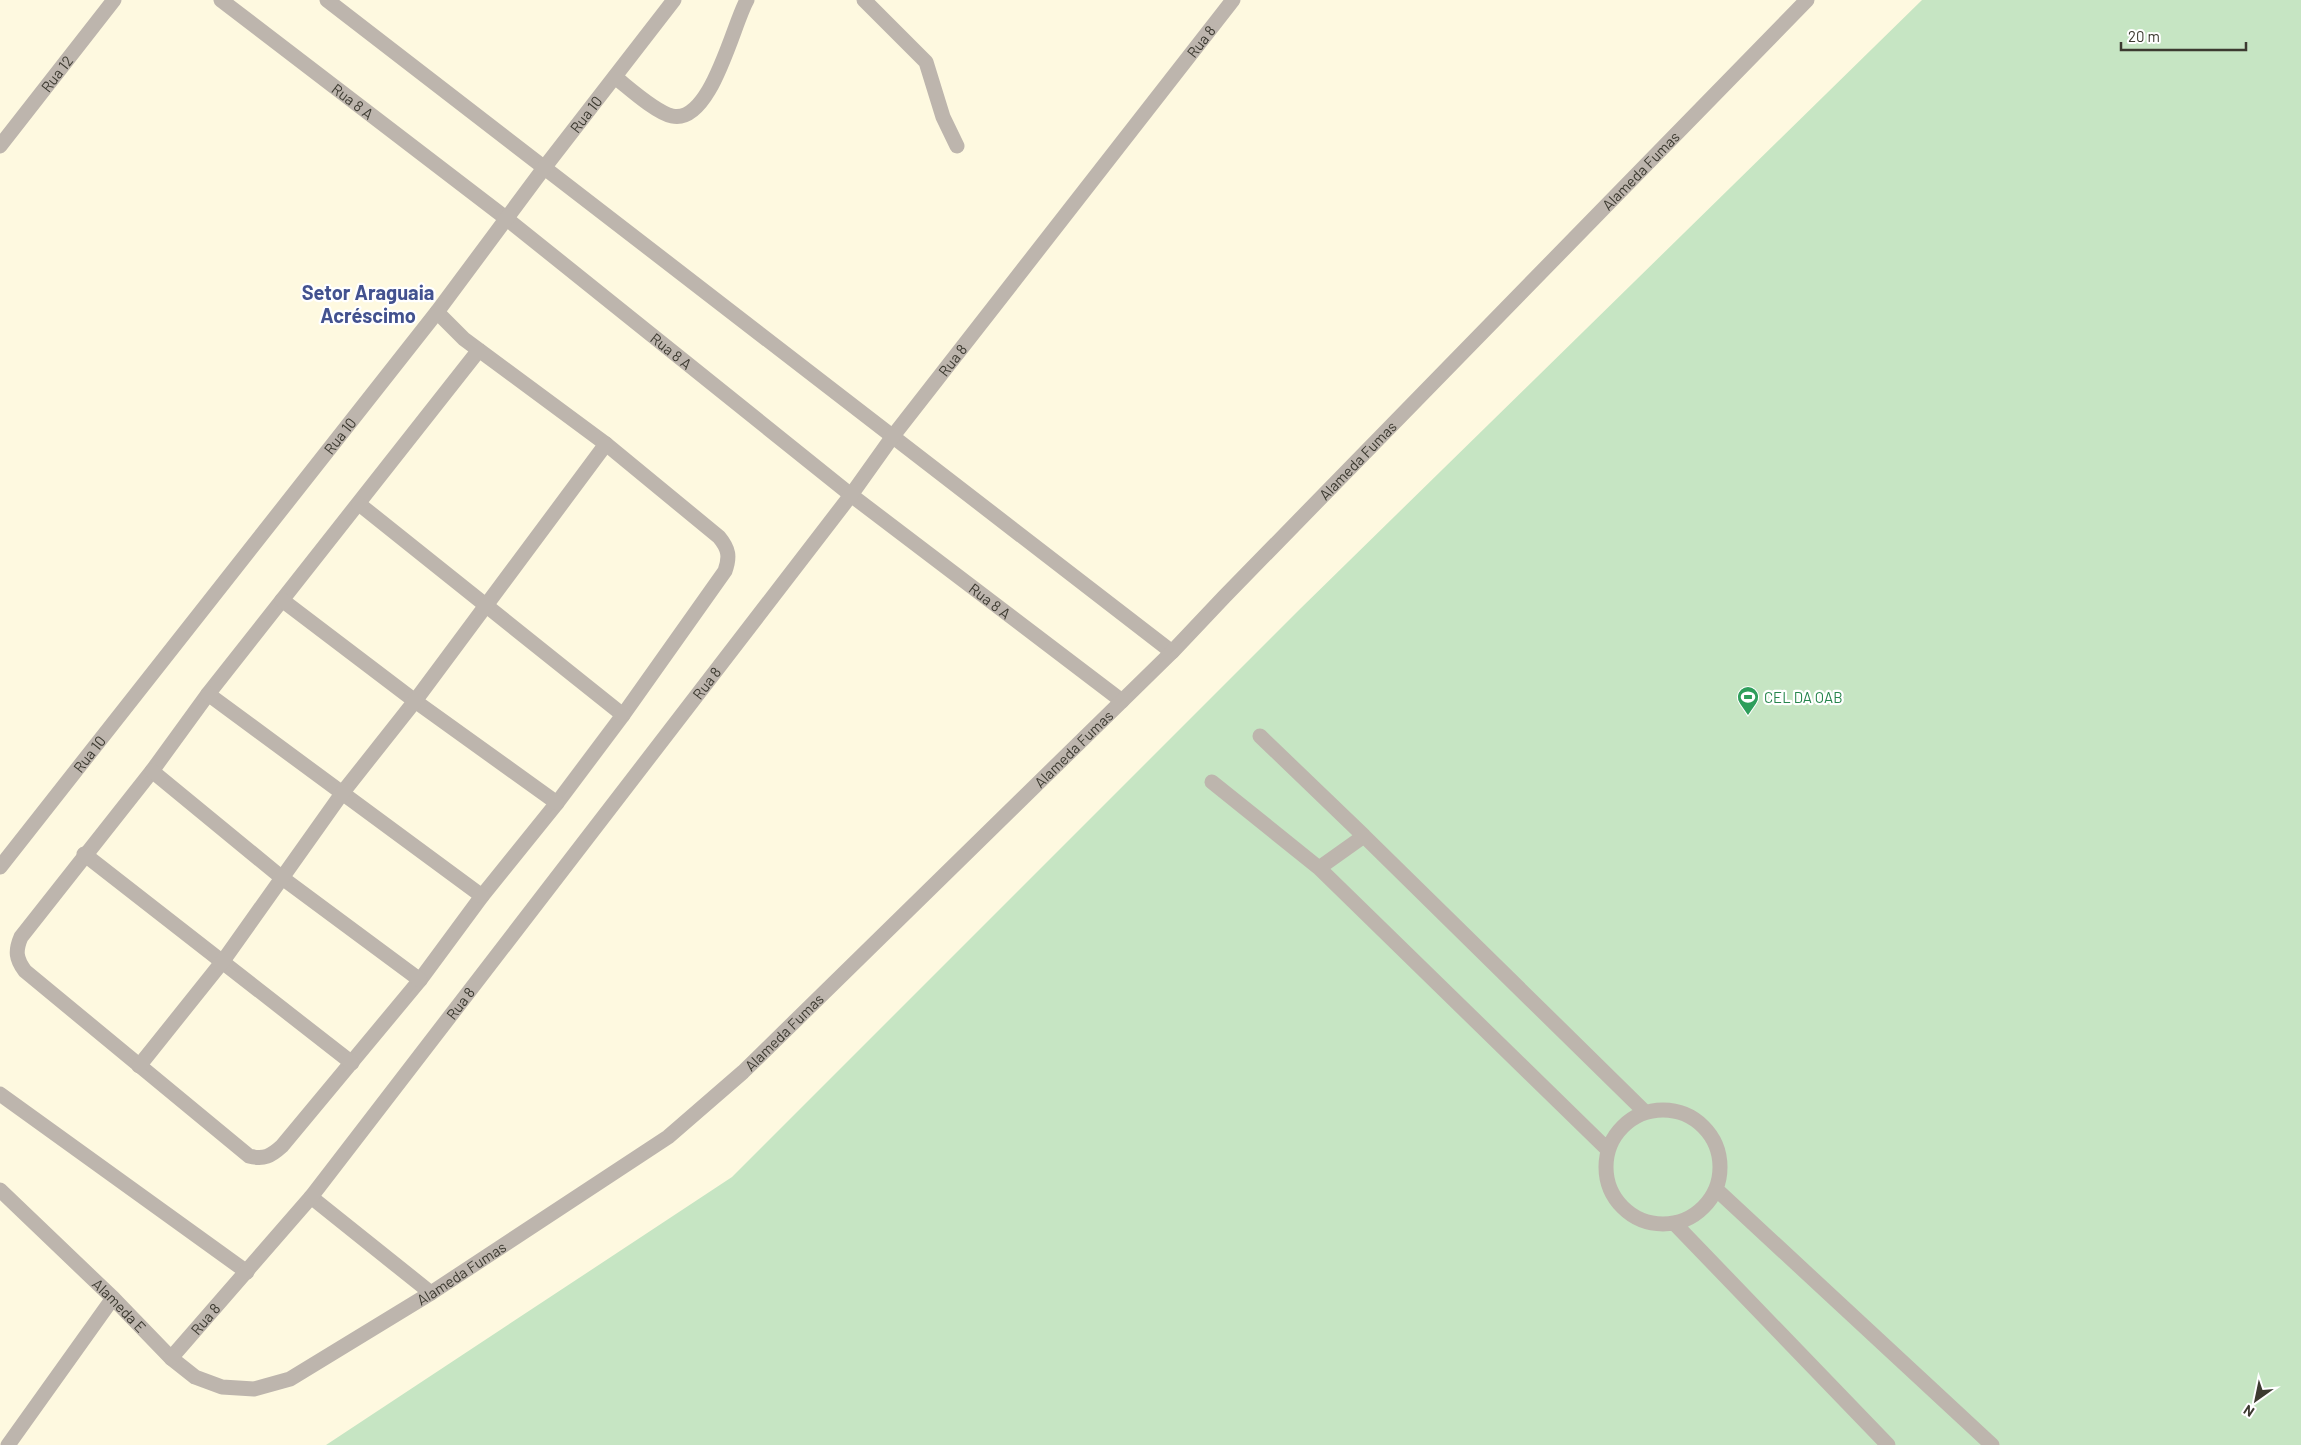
<svg xmlns="http://www.w3.org/2000/svg" width="2301" height="1445" viewBox="0 0 2301 1445" font-family="Barlow,sans-serif">
	<style>
		.green { fill: #c6e5c3 }
		.lines { fill: none; stroke-linecap: round; stroke-linejoin: round }
		.lane { stroke: #bdb5ad; stroke-width: 15 }
		.street { stroke: #bdb5ad; stroke-width: 15 }
		.labels { text-anchor: middle; dominant-baseline: central; stroke-width: 4.5; stroke-linejoin: round; paint-order: stroke }
		.street-label { font-size: 15px; fill: #3c3a30; stroke: #fff }
		.leisure-label { font-size: 15px; fill: #27864d; stroke: #fff; text-anchor: start }
		.district-label { font-size: 20px; font-weight: bold; fill: #43528f; stroke: #fff }
	</style>
	<rect width="100%" height="100%" fill="#fef9e0"/>
	<path class="green" d="M1922 0H2301V1445H326L732 1177 1300 609Z"/>
	<g class="lines">
		<path class="lane" d="M864 0 926 62 943 117 957 146
			M615 77C629 88 655 112 672 116 711 125 733 24 747 0
			M1260 736 1364 836
			M1212 782 1319 868 1608 1150
			M1319 868 1364 836 1645 1112
			M0 1094 247 1272
			M1606 1167a57 57 0 1 1 114 0a57 57 0 1 1-114 0Z
			M1717 1190 1992 1445
			M1675 1224 1888 1445
			M8 1445 113 1298"/>
		<g class="street">
			<path id="s1" d="M221 0 507 219 851 495 1122 701"/>
			<path d="M327 0 1172 652"/>
			<path id="s2" d="M0 146 114 0"/>
			<path d="M437 312 464 339 606 444 719 537C729 549 730 557 725 571L623 715 557 803 482 896 420 980 282 1146C271 1156 264 1160 249 1156L25 971C16 959 15 951 21 937L152 771 208 694 479 350"/>
			<path d="M359 504 623 715"/>
			<path d="M282 600 415 701 557 803"/>
			<path d="M208 694 482 896"/>
			<path d="M152 771 281 877 420 980"/>
			<path d="M84 854 352 1063"/>
			<path id="s3" d="M0 867 437 312 544 168 674 0"/>
			<path d="M139 1066 223 961 343 792 415 701 606 444"/>
			<path id="s4" d="M0 1190 113 1298 171 1358 195 1377 222 1387 254 1389 290 1379 431 1293 668 1137 743 1072 1172 652 1224 597 1807 0"/>
			<path d="M311 1197 431 1293"/>
			<path id="s5" d="M171 1358 311 1197 851 495 893 436 1233 0"/>
		</g>
	</g>
	<defs>
		<g id="stadium-pin" transform="scale(1.125)"><path d="M0 17L-7.5 6A9.5 9.5 0 1 1 7.5 6Z" fill="#2e9e5b" stroke="#fff"/><path d="M0-5a6.5 5 0 1 0 0 10a6.5 5 0 1 0 0-10ZM-3.5-1.8h7v3.6h-7Z" fill="#fff"/></g>
	</defs>
	<g fill-rule="evenodd">
		<use href="#stadium-pin" x="1748" y="697"/>
	</g>
	<g class="labels">
		<g class="street-label">
			<text stroke="none"><textPath href="#s5" startOffset="1672">Rua 8</textPath></text>
			<text stroke="none"><textPath href="#s2" startOffset="92">Rua 12</textPath></text>
			<text stroke="none"><textPath href="#s1" startOffset="166">Rua 8 A</textPath></text>
			<text stroke="none"><textPath href="#s3" startOffset="954">Rua 10</textPath></text>
			<text stroke="none"><textPath href="#s4" startOffset="2189">Alameda Fumas</textPath></text>
			<text stroke="none"><textPath href="#s1" startOffset="571">Rua 8 A</textPath></text>
			<text stroke="none"><textPath href="#s5" startOffset="1268">Rua 8</textPath></text>
			<text stroke="none"><textPath href="#s3" startOffset="549">Rua 10</textPath></text>
			<text stroke="none"><textPath href="#s4" startOffset="1784">Alameda Fumas</textPath></text>
			<text stroke="none"><textPath href="#s1" startOffset="976">Rua 8 A</textPath></text>
			<text stroke="none"><textPath href="#s5" startOffset="862">Rua 8</textPath></text>
			<text stroke="none"><textPath href="#s4" startOffset="1379">Alameda Fumas</textPath></text>
			<text stroke="none"><textPath href="#s3" startOffset="144">Rua 10</textPath></text>
			<text stroke="none"><textPath href="#s5" startOffset="458">Rua 8</textPath></text>
			<text stroke="none"><textPath href="#s4" startOffset="974">Alameda Fumas</textPath></text>
			<text stroke="none"><textPath href="#s4" startOffset="570">Alameda Fumas</textPath></text>
			<text stroke="none"><textPath href="#s4" startOffset="166">Alameda E</textPath></text>
			<text stroke="none"><textPath href="#s5" startOffset="52">Rua 8</textPath></text>
		</g>
		<g class="leisure-label">
			<text x="1764" y="697">CEL DA OAB</text>
		</g>
		<g class="district-label">
			<text x="368" y="292">Setor Araguaia<tspan x="368" dy="23">Acréscimo</tspan></text>
		</g>
	</g>
	<g transform="translate(2256 1400) rotate(213)" stroke="#ffffff" stroke-width="4" paint-order="stroke">
	<path d="M0-4L9 19L0 12L-9 19Z" fill="#3c3a30"/>
	<text y="-8" font-size="14" font-weight="bold" text-anchor="middle" fill="#3c3a30">N</text>
	</g>
	<path d="M2121 42v8h125v-8" fill="none" stroke="#3c3a30" stroke-width="2.5"/>
	<text x="2128" y="42" font-size="15" fill="#3c3a30" stroke="#ffffff" stroke-width="4" paint-order="stroke">20 m</text>
</svg>
